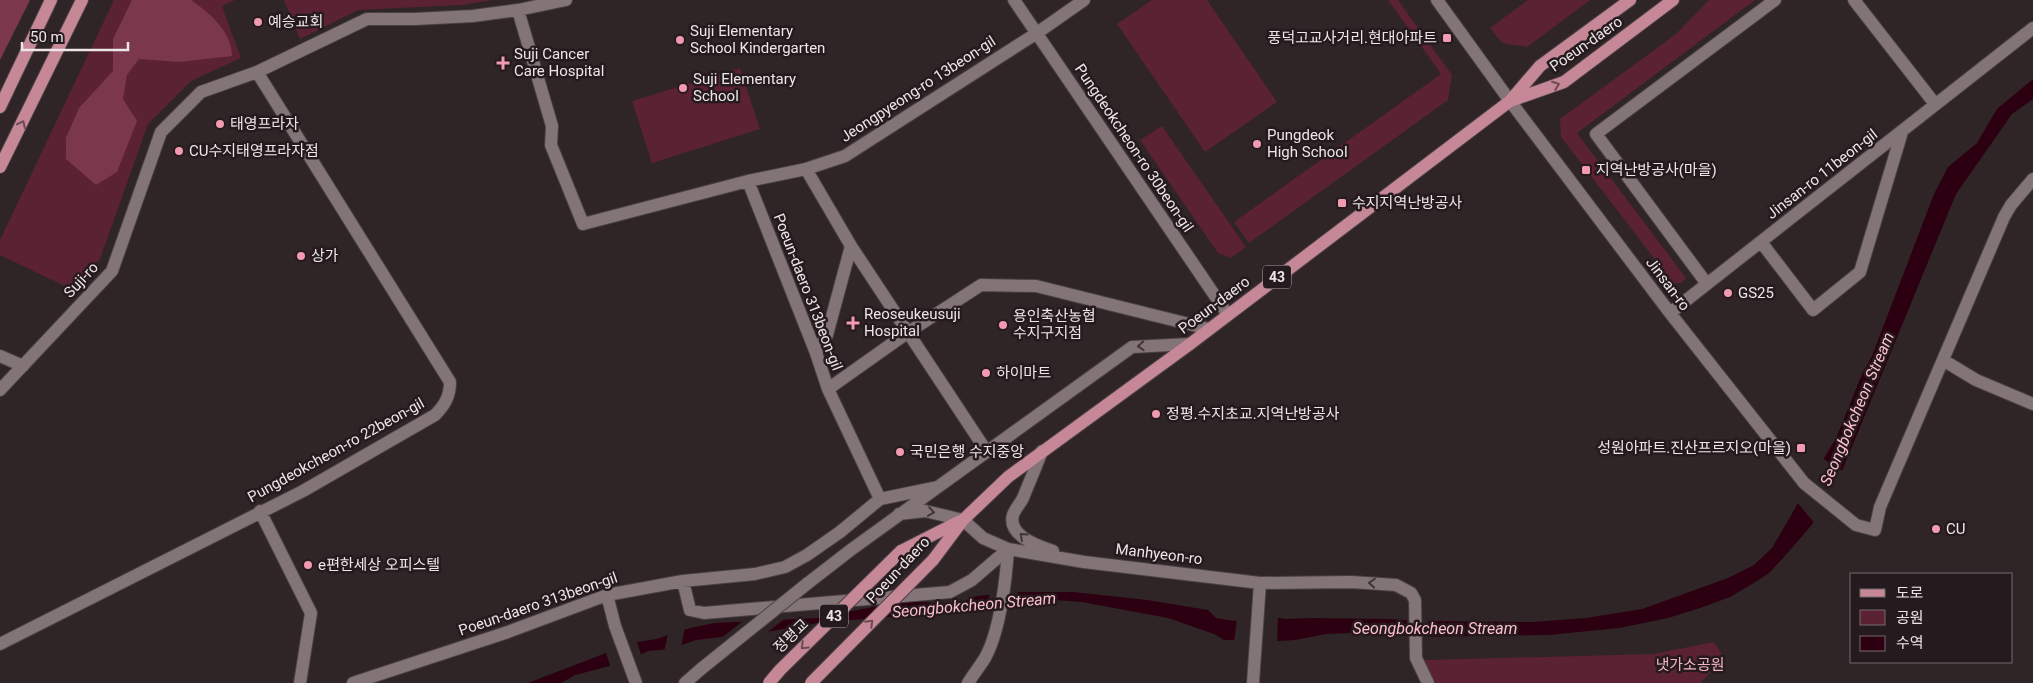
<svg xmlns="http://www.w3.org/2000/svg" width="2033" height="683" viewBox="0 0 2033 683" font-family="Roboto,'Noto Sans KR',sans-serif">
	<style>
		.green { fill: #5a2233 }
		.forest { fill: #7b374b }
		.water { fill: #2c0010 }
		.pier { fill: #2f2426 }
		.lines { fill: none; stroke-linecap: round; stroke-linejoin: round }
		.minor-casing { stroke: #4a4143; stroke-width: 14 }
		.major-casing { stroke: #4a4143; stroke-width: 14 }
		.minor { stroke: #827477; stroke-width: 12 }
		.major { stroke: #c68797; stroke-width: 12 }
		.minor-bridge-casing { stroke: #4a4143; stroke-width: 14; stroke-linecap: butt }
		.major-bridge-casing { stroke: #4a4143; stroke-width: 14; stroke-linecap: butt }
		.minor-bridge { stroke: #827477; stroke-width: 12 }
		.major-bridge { stroke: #c68797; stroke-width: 12 }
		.oneway { stroke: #6d4b54 }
		.oneway2 { stroke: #413538 }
		.poi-dot { fill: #f19ab0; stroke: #251a1d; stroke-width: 2 }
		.labels { text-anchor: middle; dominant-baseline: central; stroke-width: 5; stroke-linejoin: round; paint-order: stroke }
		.shield { fill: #251a1d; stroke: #b1a8aa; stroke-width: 1 }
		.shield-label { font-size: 14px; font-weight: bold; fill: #ede5e7 }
		.poi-label { font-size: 15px; fill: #ede5e7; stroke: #251a1d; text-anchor: start }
		.street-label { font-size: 15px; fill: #ede5e7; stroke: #251a1d }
		.park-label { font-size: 15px; fill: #f3b3c2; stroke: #251a1d }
		.water-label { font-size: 16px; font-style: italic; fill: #ffbfce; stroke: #251a1d }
	</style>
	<rect width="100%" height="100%" fill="#2f2426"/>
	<path class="green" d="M114 0H235L222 6 241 58 191 81 148 124 100 259 71 289 0 255V240Z
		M284 0H492L462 5 358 10 300 39Z
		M1152 0H1207L1277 102 1205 152 1117 24Z
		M1388 0H1398L1452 75 1448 100 1249 243 1234 222 1441 74Z
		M1528 0H1590L1527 47 1502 43 1490 28Z
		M1709 0H1755L1577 133 1686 278 1681 283H1673L1561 137 1560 119 1676 34Z
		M740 68 760 129 652 163 632 101Z
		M1162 126 1246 247 1231 258 1218 253 1140 140Z
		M1714 642 1725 658 1700 683H1434L1425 660 1653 654Z"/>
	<path class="forest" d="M0 0H30L0 60Z
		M132 0H191C210 13 232 32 232 56L179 62 139 59 127 75 123 99 137 121 117 172 96 185 66 159V138L79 108 113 71V39Z"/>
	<path class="water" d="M2033 79V99L2012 114 1956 194 1830 500 1810 527 1784 557 1769 573 1757 581 1730 597 1700 608 1668 618 1619 628 1549 635 1413 637 1374 632 1326 634 1295 640 1278 641 1230 640H1224L1214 634 1168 618 1082 602 1054 600 1027 601 968 613 905 616 824 622 766 632 696 640 671 649 648 651 625 662 575 675 561 683H528L632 643 656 639 690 628 715 623 817 618 883 605 915 601 941 604 962 602 977 596 1013 592H1073L1147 600 1208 610 1216 618 1234 621 1269 617 1287 619 1311 618 1386 619 1420 621 1533 622 1586 618 1642 609 1728 578 1754 565 1772 548 1837 436 1862 374 1872 356 1934 194 1948 167 1977 143 1997 109Z"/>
	<path class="pier" d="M1822 458 1844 472 1832 501 1815 524 1797 502Z
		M1012 589H1018L1016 606 986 612 990 592Z
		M1269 614 1278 616 1277 643H1234L1237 618Z
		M787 617 765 634 720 639 747 618Z
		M1407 618 1428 619V640L1407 639Z
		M685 627 681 648 664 652 668 633Z
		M636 639 642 657 611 668 605 650Z"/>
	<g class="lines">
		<g class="minor-casing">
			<path id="minor" d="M1014 0 1228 315
				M1437 0 1510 101 1670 313 1804 483 1856 525 1875 530 1880 507 2004 217 2011 205 2033 179
				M1854 0 1935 104
				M518 10 552 126 551 145 583 224 748 181 806 169 845 156 1037 33 1084 0
				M806 169 851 246 987 452
				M748 181 816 353 828 389 880 499
				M1761 242 1813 310 1860 272 1902 132
				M1707 284 1596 134 1775 0
				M1670 313 2033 28
				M816 353 827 335 851 246
				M0 356 23 366
				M1943 360 1976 380 2033 404
				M828 389 907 333 981 285 1036 286 1209 329
				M0 390 112 271 161 132 201 92 257 72 367 19H415L473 16 518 10 566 0
				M1042 451C1036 467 1029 483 1023 498 1020 504 1015 509 1013 515 1007 536 1039 546 1053 551
				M260 511 311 613 300 683
				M899 514 925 511 963 520 983 538 1008 549 1084 562 1260 583 1253 683
				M683 581 690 610 704 613 950 592 972 580 1008 549
				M808 583 852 549 1132 347 1190 344
				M1260 583 1351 582 1396 585 1411 593 1415 600 1416 658 1428 683
				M607 595 615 626 636 683
				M0 644 303 491 435 415C445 405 450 396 450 382L257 72
				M353 683 508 632 607 595 683 581 755 574 785 567 807 555 840 532 880 499 938 487
				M685 683 701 669
				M968 683C973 675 980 666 985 658 1000 631 1006 580 1008 549"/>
		</g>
		<g class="major-casing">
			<path id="major" d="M1510 101 1564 82 1673 0
				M0 107 51 0
				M0 167 82 0
				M901 551 960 521
				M933 560 963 520 1008 477 1190 344 1510 101 1540 66 1630 0"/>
		</g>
		<use href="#minor" class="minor"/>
		<use href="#major" class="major"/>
		<g class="minor-bridge-casing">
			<path id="minor-bridge" d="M701 669 808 583"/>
		</g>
		<g class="major-bridge-casing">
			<path id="major-bridge" d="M769 683 780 670 901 551
				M811 683 933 560"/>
		</g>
		<use href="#minor-bridge" class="minor-bridge"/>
		<use href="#major-bridge" class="major-bridge"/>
	</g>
	<defs><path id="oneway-chevron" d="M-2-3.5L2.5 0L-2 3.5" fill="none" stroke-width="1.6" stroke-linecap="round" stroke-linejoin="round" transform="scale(1.25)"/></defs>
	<g class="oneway">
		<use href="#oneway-chevron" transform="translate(1556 85) rotate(-21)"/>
		<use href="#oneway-chevron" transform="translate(22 124) rotate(-64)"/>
		<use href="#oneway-chevron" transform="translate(870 623) rotate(-45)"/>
		<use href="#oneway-chevron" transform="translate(804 646) rotate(136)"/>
	</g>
	<g class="oneway2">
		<use href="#oneway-chevron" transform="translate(1141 346) rotate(177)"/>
		<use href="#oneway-chevron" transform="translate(931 512) rotate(8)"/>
		<use href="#oneway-chevron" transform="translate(1023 536) rotate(-138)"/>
		<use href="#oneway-chevron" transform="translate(1372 583) rotate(-175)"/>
	</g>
	<g class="poi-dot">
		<circle cx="258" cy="22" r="5"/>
		<rect x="1442" y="33" width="10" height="10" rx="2.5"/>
		<circle cx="680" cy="40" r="5"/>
		<path d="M500.5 55.5h5v5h5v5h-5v5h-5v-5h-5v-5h5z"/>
		<circle cx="683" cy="88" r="5"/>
		<circle cx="220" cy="124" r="5"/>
		<circle cx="1257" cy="144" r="5"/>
		<circle cx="179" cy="151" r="5"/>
		<rect x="1581" y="165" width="10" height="10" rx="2.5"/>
		<rect x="1337" y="198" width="10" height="10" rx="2.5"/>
		<circle cx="301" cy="256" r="5"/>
		<circle cx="1728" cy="293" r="5"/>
		<path d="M850.5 315.5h5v5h5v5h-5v5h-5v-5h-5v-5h5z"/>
		<circle cx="1003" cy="325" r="5"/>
		<circle cx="986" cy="373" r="5"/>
		<circle cx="1156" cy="414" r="5"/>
		<rect x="1796" y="443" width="10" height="10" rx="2.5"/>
		<circle cx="900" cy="452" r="5"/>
		<circle cx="1936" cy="529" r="5"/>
		<circle cx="308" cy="565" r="5"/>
	</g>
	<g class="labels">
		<g class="shield">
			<rect x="1263" y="265.5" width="28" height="23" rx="4"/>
			<rect x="820" y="604.5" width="28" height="23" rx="4"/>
		</g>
		<g class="shield-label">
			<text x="1277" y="277">43</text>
			<text x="834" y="616">43</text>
		</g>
		<g class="poi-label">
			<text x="268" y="22">예승교회</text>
			<text x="690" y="31">Suji Elementary<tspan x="690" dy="17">School Kindergarten</tspan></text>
			<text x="1437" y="38" text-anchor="end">풍덕고교사거리.현대아파트</text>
			<text x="514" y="54">Suji Cancer<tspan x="514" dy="17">Care Hospital</tspan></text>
			<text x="693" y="79">Suji Elementary<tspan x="693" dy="17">School</tspan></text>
			<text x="230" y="124">태영프라자</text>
			<text x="1267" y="135">Pungdeok<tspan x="1267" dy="17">High School</tspan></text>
			<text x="189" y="151">CU수지태영프라자점</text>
			<text x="1596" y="170">지역난방공사(마을)</text>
			<text x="1352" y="203">수지지역난방공사</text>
			<text x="311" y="256">상가</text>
			<text x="1738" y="293">GS25</text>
			<text x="864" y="314">Reoseukeusuji<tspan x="864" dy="17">Hospital</tspan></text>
			<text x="1013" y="316">용인축산농협<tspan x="1013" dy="17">수지구지점</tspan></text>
			<text x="996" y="373">하이마트</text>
			<text x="1166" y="414">정평.수지초교.지역난방공사</text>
			<text x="1791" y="448" text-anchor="end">성원아파트.진산프르지오(마을)</text>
			<text x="910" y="452">국민은행 수지중앙</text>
			<text x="1946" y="529">CU</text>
			<text x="318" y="565">e편한세상 오피스텔</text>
		</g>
		<g class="street-label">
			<text transform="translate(1586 44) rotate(-35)">Poeun-daero</text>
			<text transform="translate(918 89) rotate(-33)">Jeongpyeong-ro 13beon-gil</text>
			<text transform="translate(1134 148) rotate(56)">Pungdeokcheon-ro 30beon-gil</text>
			<text transform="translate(1822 174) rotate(-38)">Jinsan-ro 11beon-gil</text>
			<text transform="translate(81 280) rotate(-47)">Suji-ro</text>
			<text transform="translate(1668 284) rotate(53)">Jinsan-ro</text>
			<text transform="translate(808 292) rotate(69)">Poeun-daero 313beon-gil</text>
			<text transform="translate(1214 305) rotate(-37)">Poeun-daero</text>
			<text transform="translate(336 450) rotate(-29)">Pungdeokcheon-ro 22beon-gil</text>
			<text transform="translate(1159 554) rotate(7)">Manhyeon-ro</text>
			<text transform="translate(898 570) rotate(-47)">Poeun-daero</text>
			<text transform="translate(538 604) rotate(-19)">Poeun-daero 313beon-gil</text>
			<text transform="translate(791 636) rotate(-44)">정평교</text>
		</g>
		<g class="park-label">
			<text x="1690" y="665">냇가소공원</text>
		</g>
		<g class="water-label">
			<text transform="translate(1857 409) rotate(-67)">Seongbokcheon Stream</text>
			<text transform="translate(974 605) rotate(-5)">Seongbokcheon Stream</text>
			<text x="1435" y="628">Seongbokcheon Stream</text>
		</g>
	</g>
	<rect x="1850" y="573" width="162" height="90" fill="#251a1d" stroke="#756b6e"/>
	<rect x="1860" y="589" width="25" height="8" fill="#c68797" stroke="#756b6e"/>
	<text x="1896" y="598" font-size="15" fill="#ede5e7">도로</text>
	<rect x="1860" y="610" width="25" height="15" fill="#5a2233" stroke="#756b6e"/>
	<text x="1896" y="623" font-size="15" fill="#ede5e7">공원</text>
	<rect x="1860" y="636" width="25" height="15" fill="#2c0010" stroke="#756b6e"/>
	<text x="1896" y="648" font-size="15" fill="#ede5e7">수역</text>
	<path d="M22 42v8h106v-8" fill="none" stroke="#ede5e7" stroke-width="2.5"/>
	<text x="30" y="42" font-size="15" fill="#ede5e7" stroke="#251a1d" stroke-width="4" paint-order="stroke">50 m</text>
</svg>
